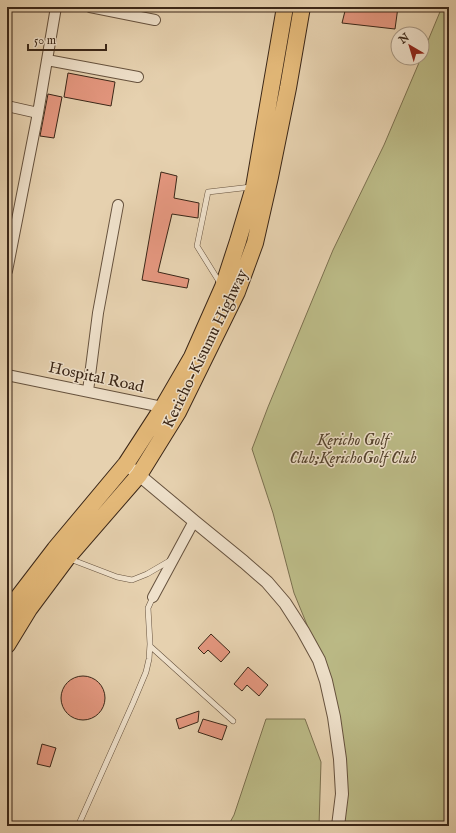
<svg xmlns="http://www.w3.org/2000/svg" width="456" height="833" viewBox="0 0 456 833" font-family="'IM FELL English',serif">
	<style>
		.green { fill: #bbba86; stroke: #7b704f }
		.building { fill: #e4977f; stroke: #3b2718 }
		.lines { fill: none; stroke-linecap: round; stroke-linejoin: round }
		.service-casing { stroke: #66523e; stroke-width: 6 }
		.minor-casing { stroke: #66523e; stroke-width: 12 }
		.tertiary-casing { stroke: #66523e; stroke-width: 14 }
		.trunk-casing { stroke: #3b2718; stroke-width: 18 }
		.service { stroke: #efe1cb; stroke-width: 5 }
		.minor { stroke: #efe1cb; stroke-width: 10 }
		.tertiary { stroke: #efe1cb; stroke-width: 12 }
		.trunk { stroke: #e3b878; stroke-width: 16 }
		.labels { text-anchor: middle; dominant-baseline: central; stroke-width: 3; stroke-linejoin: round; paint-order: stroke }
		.street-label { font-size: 16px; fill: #3b2718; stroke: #efe1cb }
		.park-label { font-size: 16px; font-style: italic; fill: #55442e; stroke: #efe1cb }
	</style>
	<rect width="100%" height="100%" fill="#e6d1af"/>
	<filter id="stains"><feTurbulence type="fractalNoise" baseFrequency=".005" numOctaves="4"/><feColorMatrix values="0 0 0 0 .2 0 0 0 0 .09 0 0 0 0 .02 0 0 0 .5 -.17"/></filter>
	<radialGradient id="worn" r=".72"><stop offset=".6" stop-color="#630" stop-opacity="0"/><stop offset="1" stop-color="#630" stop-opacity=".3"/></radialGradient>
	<path class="green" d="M442 7H449V826H340L345 794 321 659 294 593 273 513 252 449 268 407 333 250 384 145 421 58H422V55Z
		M266 719H305L321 762 319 826H228L234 815Z"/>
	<path class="building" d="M346 7H398L395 29 342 23Z
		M68 73 115 82 111 106 64 97Z
		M48 94 62 97 54 138 40 136Z
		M161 172 177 176 174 198 199 203 198 218 172 214 158 272 189 279 187 288 142 280Z
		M211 634 230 652 221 662 208 650 204 654 198 648Z
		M248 667 268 685 259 696 247 685 242 691 234 684Z
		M61 698a22 22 0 1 1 44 0a22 22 0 1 1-44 0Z
		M199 711 198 722 179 729 176 719Z
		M203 719 227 726 222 740 198 732Z
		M42 744 56 748 50 767 37 764Z"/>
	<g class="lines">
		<g class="service-casing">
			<path id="service" d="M220 283 197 246 208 192 251 187
				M70 559 117 577 132 580 147 574 171 560
				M150 646 233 721
				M78 826 133 703 146 672 149 659 150 644 148 608 153 597"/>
		</g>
		<g class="minor-casing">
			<path id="minor" d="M90 7 155 20
				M47 60 138 77
				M7 106 38 113
				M7 271 38 113 56 7
				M7 375 167 408
				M88 391 98 313 118 205
				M153 597 194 521"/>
		</g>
		<g class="tertiary-casing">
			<path id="tertiary" d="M133 470 194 521 244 562 267 582 285 603 303 631 319 660 326 681 334 717 340 759 342 794 338 826"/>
		</g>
		<g class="trunk-casing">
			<path id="trunk" d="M7 615 19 596 55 549 126 464 163 407 192 357 223 287 238 241 254 187 285 7
				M7 645 29 609 67 558 139 475 178 412 237 292 255 243 270 177 288 88 302 7"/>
		</g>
		<use href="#service" class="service"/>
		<use href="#minor" class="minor"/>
		<use href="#tertiary" class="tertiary"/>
		<use href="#trunk" class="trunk"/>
	</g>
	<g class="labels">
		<g class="street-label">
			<text transform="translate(206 349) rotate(-64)">Kericho-Kisumu Highway</text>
			<text transform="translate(96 378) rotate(12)">Hospital Road</text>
		</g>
		<g class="park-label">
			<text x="353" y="441">Kericho Golf<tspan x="353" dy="18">Club;KerichoGolf Club</tspan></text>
		</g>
	</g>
	<rect width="456" height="833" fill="none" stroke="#e6d1af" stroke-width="24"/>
	<rect x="8" y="8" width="440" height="817" fill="none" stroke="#3b2718" stroke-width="2"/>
	<rect x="12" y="12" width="432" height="809" fill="none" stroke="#3b2718"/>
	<g transform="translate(410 46) rotate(322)"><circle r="19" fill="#efe1cb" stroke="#a79783"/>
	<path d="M0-3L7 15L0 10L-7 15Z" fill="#8f2418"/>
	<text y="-6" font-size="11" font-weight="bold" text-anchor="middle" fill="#3b2718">N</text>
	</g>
	<path d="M28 44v6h78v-6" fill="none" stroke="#3b2718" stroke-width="2"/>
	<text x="34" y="44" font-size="12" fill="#3b2718" stroke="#efe1cb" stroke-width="3" paint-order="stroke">50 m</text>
	<rect width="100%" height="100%" filter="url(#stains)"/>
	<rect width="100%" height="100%" fill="url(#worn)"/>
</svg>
